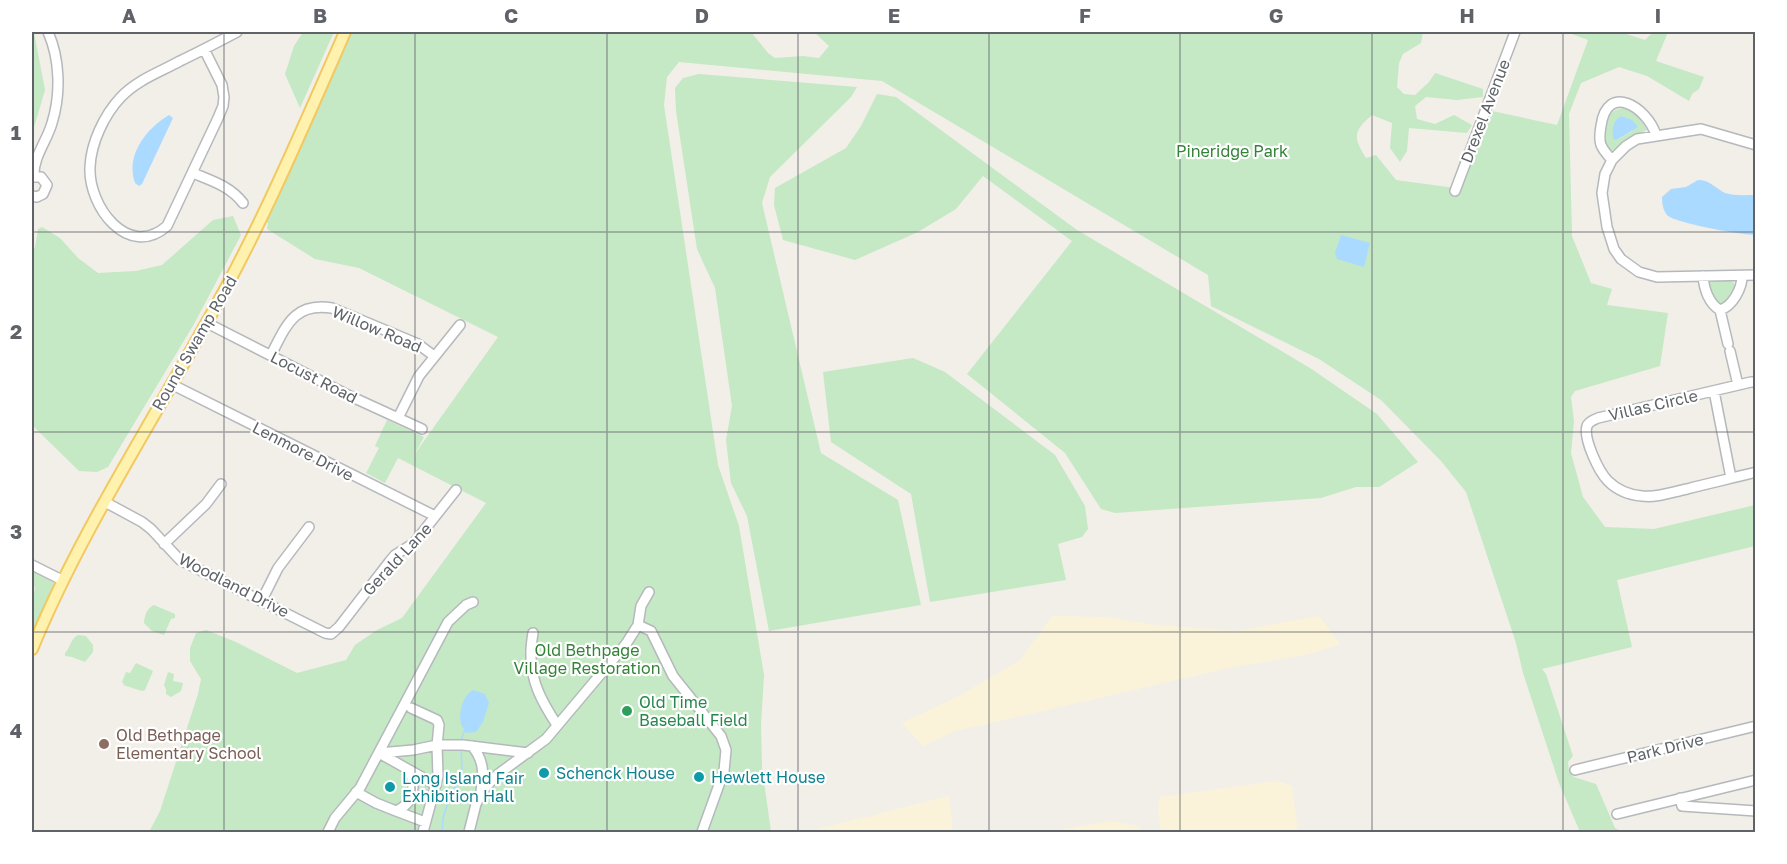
<svg xmlns="http://www.w3.org/2000/svg" width="1787" height="864" viewBox="0 0 1787 864" font-family="'Golos Text',sans-serif">
	<style>
		.green { fill: #c5e8c5; fill-rule: evenodd }
		.sand { fill: #fbf3d9 }
		.water { fill: #aadaff }
		.lines { fill: none; stroke-linecap: round; stroke-linejoin: round }
		.stream { stroke: #aadaff; stroke-width: 1.5 }
		.minor-casing { stroke: #b5b8bc; stroke-width: 12 }
		.major-casing { stroke: #f2c960; stroke-width: 14 }
		.minor { stroke: #fff; stroke-width: 9 }
		.major { stroke: #fff2af; stroke-width: 10 }
		.grid { fill: none; stroke: #5f6368; stroke-width: 1.5; stroke-opacity: 0.55 }
		.leisure-dot { fill: #2e9e5b; stroke: #fff; stroke-width: 2 }
		.education-dot { fill: #8d6e63; stroke: #fff; stroke-width: 2 }
		.culture-dot { fill: #0f9aa8; stroke: #fff; stroke-width: 2 }
		.labels { text-anchor: middle; dominant-baseline: central; stroke-width: 4.5; stroke-linejoin: round; paint-order: stroke }
		.street-label { font-size: 16px; fill: #5f6368; stroke: #fff }
		.park-label { font-size: 16px; fill: #348238; stroke: #fff }
		.leisure-label { font-size: 16px; fill: #27864d; stroke: #fff; text-anchor: start }
		.education-label { font-size: 16px; fill: #785e54; stroke: #fff; text-anchor: start }
		.culture-label { font-size: 16px; fill: #0d838f; stroke: #fff; text-anchor: start }
		.neatline { fill: none; stroke: #5f6368; stroke-width: 2 }
		.grid-label { font-size: 20px; text-anchor: middle; font-weight: bold; fill: #5f6368 }
	</style>
	<rect width="100%" height="100%" fill="#f1efe8"/>
	<path class="green" d="M32 32H34L45 90 32 134Z
		M303 32H334L300 108 285 74 294 46Z
		M347 32H751L768 53 775 58 803 56 819 58 829 46 814 32H1423L1421 43 1403 54 1399 63 1397 87 1404 94 1415 95 1429 82 1435 73 1483 89V97L1457 100 1426 97 1415 106 1417 119 1435 124 1454 115 1472 125 1467 133 1409 128 1407 151 1400 162 1390 148 1392 123 1372 115C1353 131 1353 137 1366 158L1376 155 1396 180 1455 188 1492 111 1557 125 1588 40 1569 33 1573 32H1620L1645 40 1653 32H1668L1656 61 1704 77 1699 89 1692 94 1689 101 1647 76 1619 67 1581 83 1569 114 1572 236 1591 283 1612 289 1607 305 1668 313 1660 366 1575 391 1571 397 1574 421 1571 453 1583 497 1605 527 1654 529 1755 505V546L1617 580 1632 647 1542 669 1546 674 1573 756 1568 762 1569 772 1574 777 1596 784 1615 828 1623 832H1580L1559 783 1523 673 1516 643 1466 492 1441 461 1381 400 1319 359 1211 306 1208 275 882 81 679 62 667 77 664 105 718 465 739 526 764 675 761 725 762 767 771 832H149L160 811 198 694 201 679 190 661V648L196 633 206 630 236 642 297 673 346 660 355 645 377 630 402 618 486 503 398 458 385 483 366 473 379 448 375 446 387 420 424 437 414 455 498 337 359 268 315 259 267 229 268 223 261 220Z
		M699 74 857 87 851 97 770 177 762 203 821 453 898 500 921 605 769 631 747 516 731 483 726 440 732 406 715 288 697 249 676 111 675 88 683 78Z
		M877 94 896 97 1077 230 1310 368 1377 414 1418 462 1379 487H1356L1321 498 1115 513 1101 509 1065 453 967 374 1072 241 983 176 956 209 918 232 855 260 783 240 774 205 775 188 846 148 861 126Z
		M1625 108 1640 117 1647 130 1633 136 1615 150 1610 151 1605 145 1606 138H1604C1604 123 1607 109 1625 108ZM1621 116 1632 131 1618 139 1617 119Z
		M233 216 241 235 194 324 108 467 97 472 79 471 32 425V251L35 247 38 229 42 227 60 238 78 258 98 273 136 271 162 265 213 220Z
		M1714 280H1730L1734 283V289L1723 304 1718 303 1709 288V283Z
		M913 358 945 372 1055 455 1085 506 1088 529 1082 537 1058 544 1066 580 930 602 911 494 831 442 823 372Z
		M32 571 56 584 32 638V601L35 588 32 583Z
		M154 605 175 614V618L171 619 164 635 152 631 144 623C145 615 146 609 154 605Z
		M78 635 86 636 93 645V652L85 662 72 657 65 656V653C70 648 71 638 78 635Z
		M136 663 153 671 145 690 142 691 123 685 124 684 122 682 126 672 130 673Z
		M168 672 174 674 173 681 183 683 181 691 171 697 166 694V689L164 685Z"/>
	<path class="sand" d="M1052 616 1106 617 1156 625 1236 631 1319 616 1340 644 1309 654 1228 668 955 731 923 746 902 723 959 696 1020 660Z
		M1278 781 1292 786 1298 832H1161L1158 809 1160 797Z
		M949 796 953 832H807Z
		M1110 821 1137 826 1145 832H1047Z"/>
	<path class="water" d="M169 115 173 118 142 184 139 186 135 183C125 155 147 128 169 115Z
		M1621 116 1632 120 1638 127 1618 139 1614 140C1611 132 1613 120 1621 116Z
		M1698 180C1710 180 1715 188 1725 193 1734 196 1746 195 1755 195V235C1743 235 1674 223 1667 215 1663 210 1662 203 1662 197L1671 189 1686 187Z
		M1341 235 1370 243 1364 267 1337 259 1335 253Z
		M473 690 485 694 489 703 483 722 476 732 467 733C466 731 461 726 461 724 458 713 463 695 473 690Z"/>
	<g class="lines">
		<path class="stream" d="M461 740 465 730
			M442 832 443 818 449 799 461 777 462 769 461 747"/>
		<g class="minor-casing">
			<path id="minor" d="M204 49 222 85 224 97 223 106 218 118 167 226C128 260 88 206 90 167 91 143 104 115 121 97 137 80 160 72 180 61 199 52 218 42 237 32
				M1756 145 1701 129 1637 139 1626 146 1612 160 1605 174 1602 193 1607 227 1614 249 1621 259 1639 272 1657 277 1756 275
				M1612 160C1600 147 1598 143 1601 126 1607 82 1647 107 1656 135
				M193 173C212 181 230 186 243 203
				M34 176C33 157 47 141 52 123 61 94 60 59 48 32
				M32 177H41L47 185 43 194 37 197 32 196
				M1455 191 1515 32
				M1703 276C1704 289 1709 304 1720 310 1733 306 1742 288 1742 276
				M1720 310 1728 344
				M207 323 350 396 422 429
				M1730 351 1738 385
				M271 355C286 326 294 302 332 308L418 344 434 356
				M1756 382H1751L1598 418C1594 420 1589 421 1587 426 1583 439 1599 472 1608 481 1617 490 1630 495 1642 496 1657 498 1672 492 1687 489 1710 483 1733 478 1756 472
				M171 384 435 516
				M1714 391 1731 478
				M398 418 419 376 460 325
				M105 502 142 522 151 529 180 560 325 633 331 634 339 627 390 561 395 555 414 543 456 490
				M164 544 206 504 221 484
				M32 565 62 580
				M262 600 278 568 309 527
				M638 625 651 631 673 676 721 736 726 750 724 771 702 832
				M533 633C532 639 531 646 531 652 530 681 542 702 557 725
				M411 708 437 720 439 725 437 745 438 776 423 832
				M472 746C484 760 484 774 481 791
				M379 753 413 750 437 745H463L528 753
				M379 753 436 785
				M1575 770 1756 726
				M356 792 376 803 396 811C414 803 416 789 410 771
				M1680 798 1682 806 1756 811
				M396 811 425 822
				M1617 814 1756 780
				M328 832 335 818 360 788 448 622 466 605 473 602
				M469 832 476 804 483 790 497 775 546 739 626 644 638 625 641 606 649 592"/>
		</g>
		<g class="major-casing">
			<path id="major" d="M32 649C79 535 147 431 207 322 260 229 302 130 345 32"/>
		</g>
		<use href="#minor" class="minor"/>
		<use href="#major" class="major"/>
	</g>
	<path class="grid" d="M224 32V832M415 32V832M607 32V832M798 32V832M989 32V832M1180 32V832M1372 32V832M1563 32V832M32 232H1756M32 432H1756M32 632H1756"/>
	<circle class="leisure-dot" cx="627" cy="711" r="6"/>
	<circle class="education-dot" cx="104" cy="744" r="6"/>
	<g class="culture-dot">
		<circle cx="544" cy="773" r="6"/>
		<circle cx="699" cy="777" r="6"/>
		<circle cx="390" cy="787" r="6"/>
	</g>
	<g class="labels">
		<g class="street-label">
			<text transform="translate(1485 111) rotate(-69)">Drexel Avenue</text>
			<text transform="translate(377 329) rotate(23)">Willow Road</text>
			<text transform="translate(194 343) rotate(-60)">Round Swamp Road</text>
			<text transform="translate(314 377) rotate(27)">Locust Road</text>
			<text transform="translate(1653 405) rotate(-13)">Villas Circle</text>
			<text transform="translate(303 451) rotate(27)">Lenmore Drive</text>
			<text transform="translate(397 559) rotate(-47)">Gerald Lane</text>
			<text transform="translate(234 585) rotate(27)">Woodland Drive</text>
			<text transform="translate(1665 748) rotate(-14)">Park Drive</text>
		</g>
		<g class="park-label">
			<text x="1232" y="151">Pineridge Park</text>
			<text x="587" y="650">Old Bethpage<tspan x="587" dy="18">Village Restoration</tspan></text>
		</g>
		<g class="leisure-label">
			<text x="639" y="702">Old Time<tspan x="639" dy="18">Baseball Field</tspan></text>
		</g>
		<g class="education-label">
			<text x="116" y="735">Old Bethpage<tspan x="116" dy="18">Elementary School</tspan></text>
		</g>
		<g class="culture-label">
			<text x="556" y="773">Schenck House</text>
			<text x="711" y="777">Hewlett House</text>
			<text x="402" y="778">Long Island Fair<tspan x="402" dy="18">Exhibition Hall</tspan></text>
		</g>
	</g>
	<rect width="1787" height="864" fill="none" stroke="#ffffff" stroke-width="66"/>
	<rect x="33" y="33" width="1721" height="798" class="neatline"/>
	<g class="grid-label">
		<text x="129" y="23">A</text>
		<text x="320" y="23">B</text>
		<text x="511" y="23">C</text>
		<text x="702" y="23">D</text>
		<text x="894" y="23">E</text>
		<text x="1085" y="23">F</text>
		<text x="1276" y="23">G</text>
		<text x="1467" y="23">H</text>
		<text x="1658" y="23">I</text>
		<text x="16" y="140">1</text>
		<text x="16" y="339">2</text>
		<text x="16" y="539">3</text>
		<text x="16" y="738">4</text>
	</g>
</svg>
